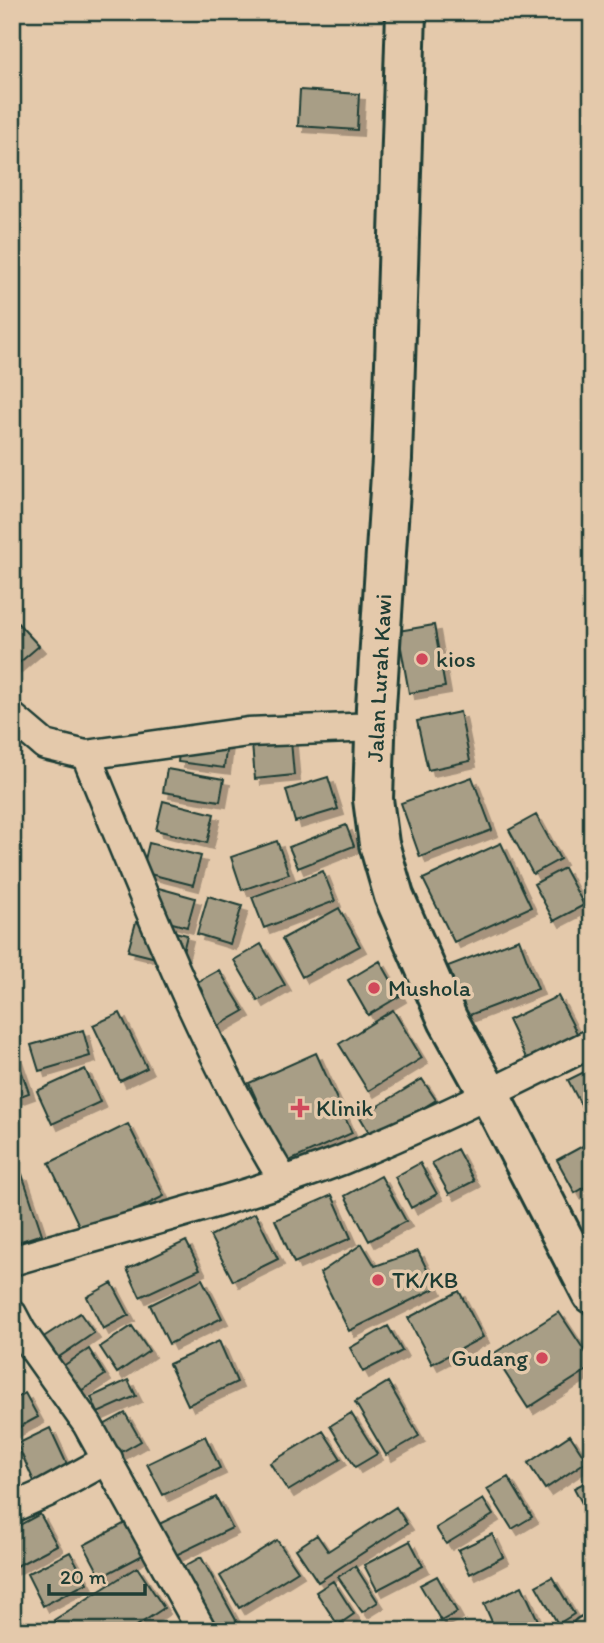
<svg xmlns="http://www.w3.org/2000/svg" width="604" height="1643" viewBox="0 0 604 1643" font-family="Itim,sans-serif">
	<style>
		.building { fill: #a89e86; stroke: #1f3d34; stroke-width: 2; filter: url(#shadow) }
		.lines { fill: none; stroke-linecap: round; stroke-linejoin: round }
		.street-casing { stroke: #1f3d34; stroke-width: 33 }
		.secondary-casing { stroke: #1f3d34; stroke-width: 44 }
		.street { stroke: #e4c9ab; stroke-width: 28 }
		.secondary { stroke: #e4c9ab; stroke-width: 38 }
		.poi-dot { fill: #d1495b; stroke: #e4c9ab; stroke-width: 2.5 }
		.labels { text-anchor: middle; dominant-baseline: central; stroke-width: 7; stroke-linejoin: round; paint-order: stroke }
		.poi-label { font-size: 23px; fill: #1f3d34; stroke: #e4c9ab; text-anchor: start }
		.street-label { font-size: 23px; fill: #1f3d34; stroke: #e4c9ab }
	</style>
	<defs>
		<filter id="shadow"><feDropShadow dx="6" dy="6" stdDeviation="0" flood-color="#0004"/></filter>
	</defs>
	<rect width="100%" height="100%" fill="#e4c9ab"/>
	<filter id="ink" filterUnits="userSpaceOnUse"><feTurbulence type="fractalNoise" baseFrequency=".0143" numOctaves="2"/><feDisplacementMap in="SourceGraphic" scale="14" xChannelSelector="R" yChannelSelector="G"/><feConvolveMatrix kernelMatrix="1 2 1 2 8 2 1 2 1" color-interpolation-filters="sRGB"/></filter>
	<g filter="url(#ink)">
		<path class="building" d="M300 90 359 94 357 130 298 126Z
			M12 617 39 646 12 669Z
			M434 625 445 687 409 693 398 631Z
			M460 712 470 761 428 770 417 721Z
			M181 737 227 742 224 768 178 762Z
			M291 741 294 775 255 779 252 744Z
			M167 769 224 779 220 801 163 792Z
			M328 777 338 809 295 822 286 790Z
			M472 777 492 830 420 857 401 803Z
			M163 801 214 814 207 843 156 830Z
			M536 815 560 859 533 874 509 830Z
			M346 825 354 846 298 868 289 847Z
			M277 841 289 874 242 890 231 857Z
			M149 843 201 856 193 885 142 872Z
			M501 843 531 907 454 942 423 879Z
			M564 868 584 905 554 921 534 884Z
			M323 871 335 901 264 928 252 897Z
			M144 884 195 898 187 927 136 913Z
			M208 896 242 906 230 944 197 934Z
			M339 908 360 946 302 977 282 939Z
			M136 922 187 935 180 964 128 951Z
			M519 939 538 989 467 1016 448 966Z
			M261 944 285 985 258 1001 234 960Z
			M380 961 400 996 368 1015 348 980Z
			M219 970 244 1011 216 1027 192 985Z
			M558 996 580 1039 529 1064 508 1020Z
			M393 1010 422 1058 368 1091 339 1044Z
			M120 1013 147 1068 120 1081 93 1025Z
			M83 1030 90 1056 39 1071 31 1045Z
			M12 1044 29 1093 12 1099Z
			M316 1053 352 1133 285 1163 249 1083Z
			M592 1068V1102L582 1107 568 1080Z
			M85 1069 100 1102 52 1124 37 1091Z
			M422 1079 436 1100 373 1139 360 1117Z
			M128 1124 164 1196 84 1236 49 1163Z
			M592 1141V1183L575 1193 557 1160Z
			M457 1149 474 1181 449 1194 432 1163Z
			M420 1163 437 1194 411 1208 395 1177Z
			M22 1174 42 1234 15 1243 12 1234V1177Z
			M381 1176 406 1221 369 1241 345 1196Z
			M332 1195 351 1238 294 1263 275 1220Z
			M255 1213 278 1259 233 1281 210 1236Z
			M186 1241 200 1269 140 1297 127 1269Z
			M362 1244 375 1266 418 1251 436 1288 349 1331 320 1273Z
			M202 1279 222 1318 169 1344 150 1305Z
			M112 1283 129 1315 103 1329 87 1297Z
			M459 1291 483 1337 432 1364 408 1318Z
			M559 1312 592 1362V1367L528 1408 493 1354Z
			M80 1313 94 1333 53 1361 39 1340Z
			M132 1326 149 1351 117 1373 100 1347Z
			M388 1326 402 1351 363 1372 350 1348Z
			M219 1341 237 1382 188 1405 169 1364Z
			M89 1349 105 1375 73 1396 57 1370Z
			M128 1380 136 1396 98 1413 91 1397Z
			M388 1382 419 1436 386 1455 355 1402Z
			M25 1393 38 1417 12 1431V1400Z
			M125 1413 141 1441 111 1458 95 1430Z
			M351 1413 377 1454 355 1467 330 1426Z
			M50 1428 71 1473 37 1488 17 1444Z
			M323 1431 341 1459 288 1491 270 1463Z
			M570 1435 587 1461 545 1489 528 1463Z
			M205 1436 220 1468 163 1495 147 1464Z
			M508 1477 532 1517 512 1529 487 1489Z
			M592 1479V1522L574 1488Z
			M216 1497 232 1528 174 1556 159 1524Z
			M483 1499 493 1515 446 1544 436 1528Z
			M396 1507 407 1524 318 1582 296 1549 317 1535 328 1551Z
			M40 1514 57 1545 13 1568 12 1529Z
			M127 1522 145 1554 101 1577 84 1545Z
			M492 1534 503 1557 470 1574 458 1550Z
			M277 1540 298 1571 239 1608 220 1576Z
			M410 1541 423 1566 377 1590 364 1565Z
			M70 1552 87 1583 43 1606 27 1574Z
			M201 1557 237 1622 222 1631H210L176 1571Z
			M355 1566 378 1602 362 1612 338 1577Z
			M137 1567 164 1608 129 1631H61L54 1620Z
			M437 1576 457 1612 441 1621 420 1585Z
			M552 1577 574 1614 558 1624 536 1586Z
			M333 1581 354 1614 338 1625 316 1592Z
			M522 1586 543 1631H496L484 1604Z"/>
		<g class="lines">
			<g class="street-casing">
				<path id="street" d="M12 717 45 745 86 755 248 732 376 727
					M86 755C145 899 202 1047 283 1180
					M12 1261C122 1228 234 1202 342 1160 427 1126 509 1084 592 1043
					M12 1314 21 1331 87 1424 202 1631
					M12 1508 46 1493 108 1459
					M586 1631 592 1628"/>
			</g>
			<g class="secondary-casing">
				<path id="secondary" d="M406 12 392 459 376 707 373 799 379 844 394 896 448 1020 489 1094 592 1294"/>
			</g>
			<use href="#street" class="street"/>
			<use href="#secondary" class="secondary"/>
		</g>
	</g>
	<g class="poi-dot">
		<circle cx="422" cy="659" r="7"/>
		<circle cx="374" cy="988" r="7"/>
		<path d="M296.5 1097.5h7v7h7v7h-7v7h-7v-7h-7v-7h7z"/>
		<circle cx="378" cy="1280" r="7"/>
		<circle cx="542" cy="1358" r="7"/>
	</g>
	<g class="labels">
		<g class="poi-label">
			<text x="436" y="659">kios</text>
			<text x="388" y="988">Mushola</text>
			<text x="316" y="1108">Klinik</text>
			<text x="392" y="1280">TK/KB</text>
			<text x="528" y="1358" text-anchor="end">Gudang</text>
		</g>
		<g class="street-label">
			<text transform="translate(379 678) rotate(-87)">Jalan Lurah Kawi</text>
		</g>
	</g>
	<rect width="604" height="1643" fill="none" stroke="#e4c9ab" stroke-width="42"/>
	<rect x="21" y="21" width="562" height="1601" fill="none" stroke="#1f3d34" stroke-width="2.5" filter="url(#ink)"/>
	<path d="M49 1584v10h96v-10" fill="none" stroke="#1f3d34" stroke-width="3.5"/>
	<text x="60" y="1584" font-size="21" fill="#1f3d34" stroke="#e4c9ab" stroke-width="5" paint-order="stroke">20 m</text>
</svg>
